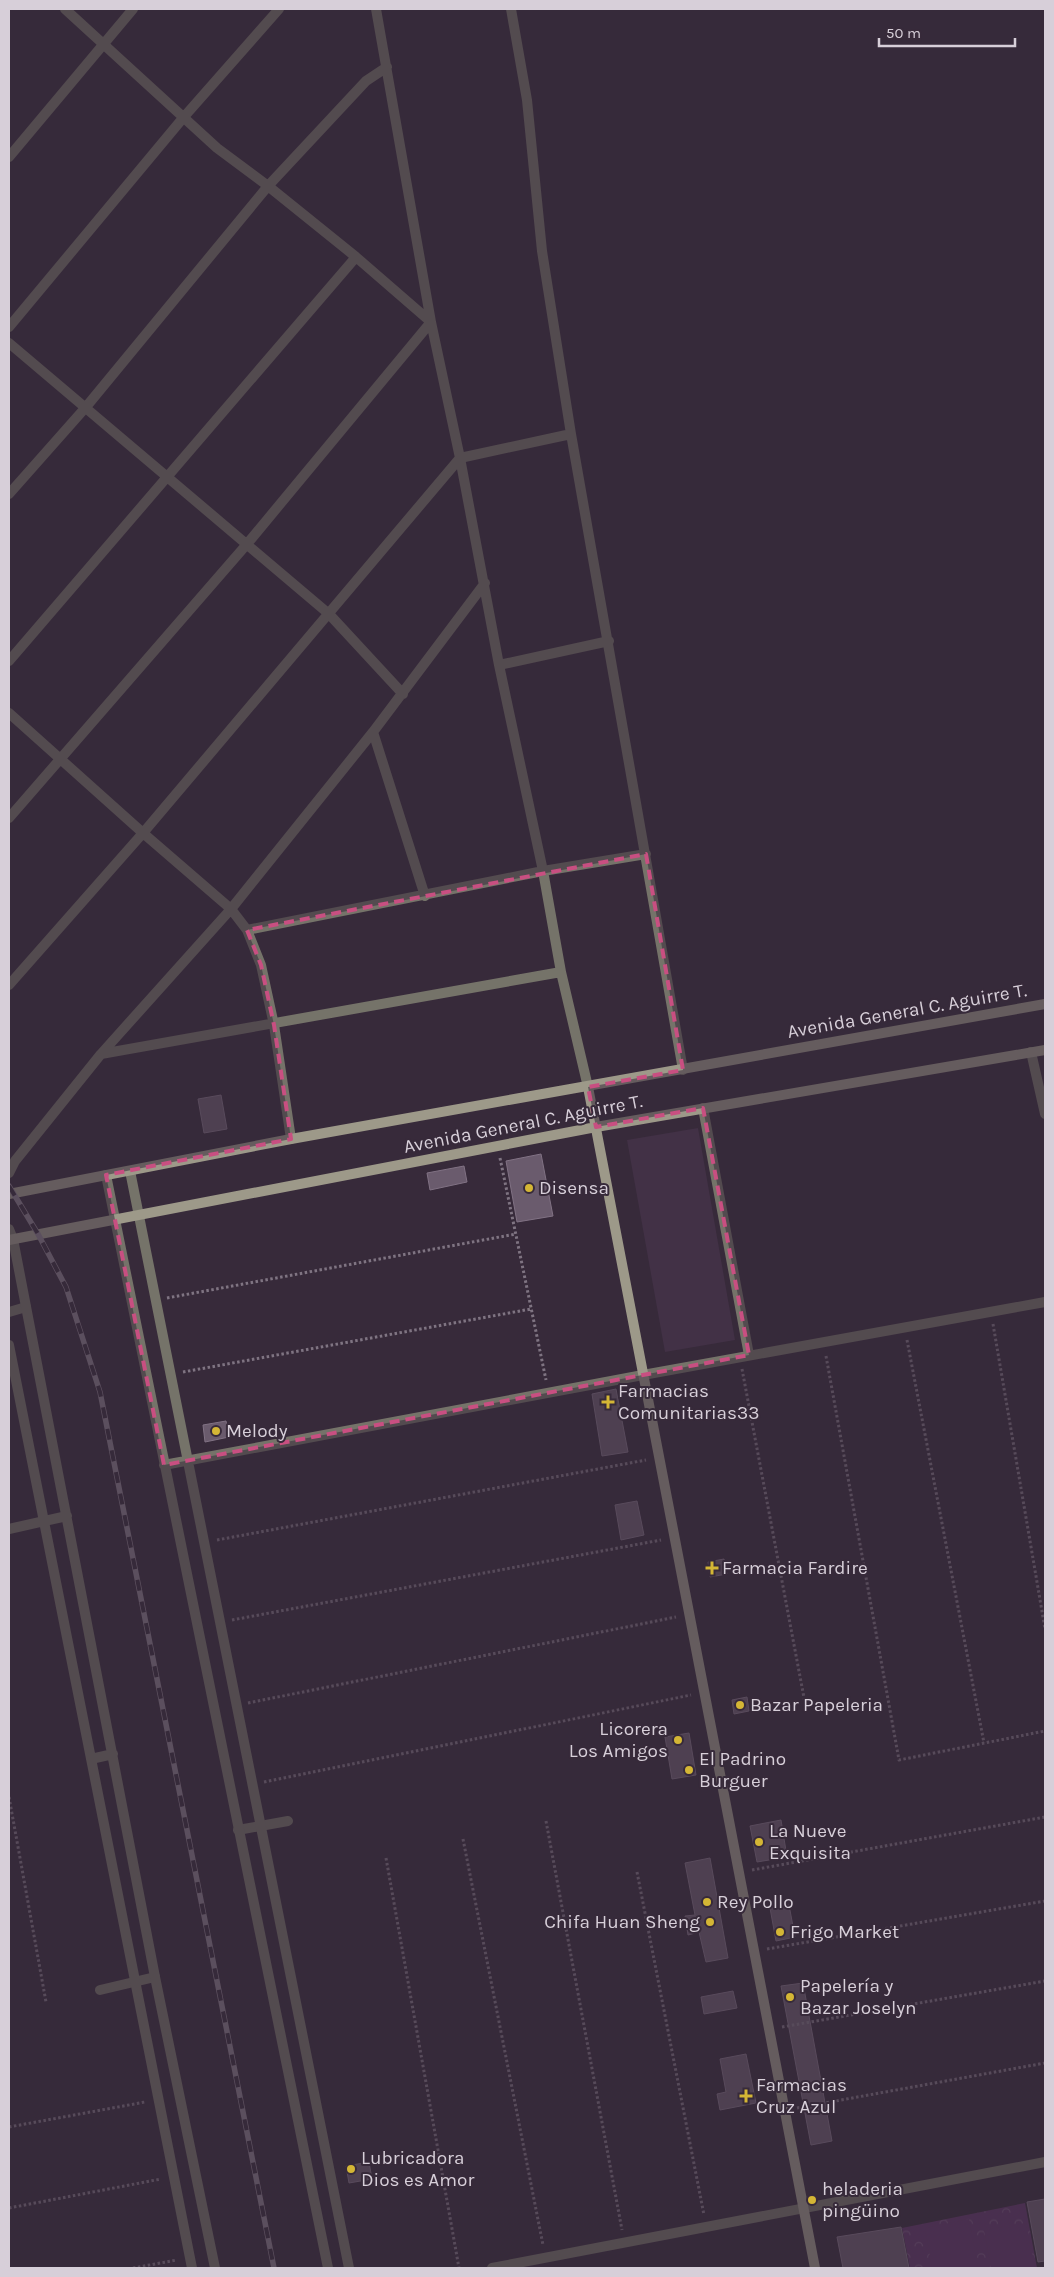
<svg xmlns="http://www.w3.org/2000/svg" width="1054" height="2277" viewBox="0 0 1054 2277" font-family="Karla,sans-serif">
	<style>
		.built { fill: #423146 }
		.park { fill: url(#park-crowns) }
		.pitch { fill: #603768 }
		.building { fill: #6a5b6d; stroke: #817284 }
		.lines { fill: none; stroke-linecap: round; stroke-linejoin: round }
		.path { stroke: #7f7482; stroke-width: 3; stroke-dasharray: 2.5 2.5; stroke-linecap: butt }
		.lane { stroke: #757369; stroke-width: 10 }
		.street { stroke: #757369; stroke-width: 10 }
		.secondary { stroke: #9d9989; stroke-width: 10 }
		.rail-casing { stroke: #887d8a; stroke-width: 5.5 }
		.rail { stroke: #372a3a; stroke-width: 4; stroke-dasharray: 11; stroke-linecap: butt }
		.marked { fill: none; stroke: #c84f81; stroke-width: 4; stroke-dasharray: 10 6; stroke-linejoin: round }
		.poi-dot { fill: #d4b635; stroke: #372a3a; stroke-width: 2 }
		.labels { text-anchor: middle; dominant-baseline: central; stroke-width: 4; stroke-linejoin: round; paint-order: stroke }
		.street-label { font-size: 19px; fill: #d7cfd9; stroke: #372a3a }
		.poi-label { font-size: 19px; fill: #d7cfd9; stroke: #372a3a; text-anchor: start }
	</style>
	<defs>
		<pattern id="park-crowns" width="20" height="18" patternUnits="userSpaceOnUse" patternTransform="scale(1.25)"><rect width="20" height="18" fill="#603768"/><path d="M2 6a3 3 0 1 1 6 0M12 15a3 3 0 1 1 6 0" fill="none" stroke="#76537d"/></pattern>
	</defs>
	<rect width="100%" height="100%" fill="#372a3a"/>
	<path class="built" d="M698 1128 735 1340 665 1352 627 1140Z"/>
	<path class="park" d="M1025 2203 1037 2268H910L902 2228Z"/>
	<path class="pitch" d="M969 2219 978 2268H932L925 2228Z
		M1026 2223 1035 2268H991L984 2230Z"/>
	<path class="building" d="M221 1095 227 1129 204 1133 198 1099Z
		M541 1154 553 1216 517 1222 506 1161Z
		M464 1166 467 1182 430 1190 427 1173Z
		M616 1389 628 1452 602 1456 592 1394Z
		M226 1421 229 1437 205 1442 203 1425Z
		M637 1501 644 1535 621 1540 615 1505Z
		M724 1559 727 1574 710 1577 708 1562Z
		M747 1697 749 1711 734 1714 732 1700Z
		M689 1733 696 1775 672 1779 665 1737Z
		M781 1820 787 1857 757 1862 750 1826Z
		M710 1858 728 1958 706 1962 699 1932 688 1935 685 1916 695 1915 685 1863Z
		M789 1905 795 1937 776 1941 770 1908Z
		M803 1983 832 2141 811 2145 781 1986Z
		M733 1991 737 2008 704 2014 701 1997Z
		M746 2054 756 2103 720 2110 717 2094 726 2092 720 2059Z
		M369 2162 372 2179 349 2183 346 2166Z
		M1045 2199V2261L1038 2262 1027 2202Z
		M901 2227 909 2268H843L837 2237Z"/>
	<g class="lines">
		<path class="path" d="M500 1158 546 1380
			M167 1298 516 1234
			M993 1324 1045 1629
			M907 1340 984 1743
			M826 1356 899 1760 1045 1731
			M742 1369 805 1703
			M183 1372 531 1309
			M217 1540 646 1460
			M232 1620 661 1540
			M248 1703 676 1617
			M264 1782 691 1695
			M9 1797 46 2002
			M546 1821 622 2230
			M463 1839 543 2245
			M386 1858 459 2268
			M752 1870 1045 1817
			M637 1872 704 2215
			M767 1949 1045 1901
			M782 2027 1045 1981
			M797 2108 1045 2063
			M9 2127 145 2102
			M9 2208 161 2179
			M133 2268 177 2260"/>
		<path class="lane" d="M1031 1052 1045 1114
			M9 1312 26 1307
			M238 1830 288 1821
			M100 1990 155 1977"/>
		<path class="street" d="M376 9 431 322 460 458 499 665 543 871 561 972 588 1087
			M511 9 527 100 542 251 571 434 683 1070
			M9 157 133 9
			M9 327 183 118 279 9
			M9 343 329 614 403 694
			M9 494 86 407 268 186 366 81 387 67
			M9 661 356 257
			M499 665 609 641
			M9 713 143 833 231 909 247 930 261 965 274 1025 291 1139
			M373 732 425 896
			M9 818 247 544 431 322 356 257 268 186 217 148 65 9
			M247 930 543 871 646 854
			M9 985 143 833 460 458 571 434
			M101 1054 561 972
			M703 1108 749 1355
			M130 1171 349 2268
			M9 1173 15 1161 101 1054 231 909 373 732 485 583
			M106 1175 328 2268
			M9 1229 13 1239 155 1977 215 2268
			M9 1345 192 2268
			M164 1465 643 1375 1045 1302
			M9 1529 67 1516
			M91 1759 113 1754
			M492 2268 1045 2162"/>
		<path class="secondary" d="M588 1087 815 2268
			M9 1194 291 1139 1045 1004
			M9 1240 596 1127 1045 1050"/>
		<g class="rail-casing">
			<path id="rail" d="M9 1186 38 1234 66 1287 100 1392 274 2268"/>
		</g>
		<use href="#rail" class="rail"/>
	</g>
	<path d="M0 0H1054V2277H0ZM646 854 683 1070 588 1087 596 1127 703 1108 749 1355 164 1465 106 1175 291 1139 274 1025 261 965 247 930Z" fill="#372a3a" fill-opacity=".55" fill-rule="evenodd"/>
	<path class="marked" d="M646 854 683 1070 588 1087 596 1127 703 1108 749 1355 164 1465 106 1175 291 1139 274 1025 261 965 247 930Z"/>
	<g class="poi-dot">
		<circle cx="529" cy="1188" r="5"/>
		<path d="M605.5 1394.5h5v5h5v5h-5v5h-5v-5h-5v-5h5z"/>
		<circle cx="216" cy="1431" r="5"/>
		<path d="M709.5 1560.5h5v5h5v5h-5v5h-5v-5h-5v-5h5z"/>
		<circle cx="740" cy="1705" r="5"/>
		<circle cx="678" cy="1740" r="5"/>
		<circle cx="689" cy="1770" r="5"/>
		<circle cx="759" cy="1842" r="5"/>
		<circle cx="707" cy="1902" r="5"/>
		<circle cx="710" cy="1922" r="5"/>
		<circle cx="780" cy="1932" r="5"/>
		<circle cx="790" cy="1997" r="5"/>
		<path d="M743.5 2088.5h5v5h5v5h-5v5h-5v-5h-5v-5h5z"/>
		<circle cx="351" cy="2169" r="5"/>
		<circle cx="812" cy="2200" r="5"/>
	</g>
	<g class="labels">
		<g class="street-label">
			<text transform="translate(907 1011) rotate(-10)">Avenida General C. Aguirre T.</text>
			<text transform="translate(523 1124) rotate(-11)">Avenida General C. Aguirre T.</text>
		</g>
		<g class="poi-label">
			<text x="539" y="1188">Disensa</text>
			<text x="618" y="1391">Farmacias<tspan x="618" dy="22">Comunitarias33</tspan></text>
			<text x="226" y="1431">Melody</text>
			<text x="722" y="1568">Farmacia Fardire</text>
			<text x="750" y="1705">Bazar Papeleria</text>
			<text x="668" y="1729" text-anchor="end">Licorera<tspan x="668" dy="22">Los Amigos</tspan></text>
			<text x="699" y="1759">El Padrino<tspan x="699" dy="22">Burguer</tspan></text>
			<text x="769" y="1831">La Nueve<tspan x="769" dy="22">Exquisita</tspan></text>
			<text x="717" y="1902">Rey Pollo</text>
			<text x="700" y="1922" text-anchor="end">Chifa Huan Sheng</text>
			<text x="790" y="1932">Frigo Market</text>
			<text x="800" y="1986">Papelería y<tspan x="800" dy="22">Bazar Joselyn</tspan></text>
			<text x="756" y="2085">Farmacias<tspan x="756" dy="22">Cruz Azul</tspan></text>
			<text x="361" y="2158">Lubricadora<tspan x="361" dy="22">Dios es Amor</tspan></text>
			<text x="822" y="2189">heladeria<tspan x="822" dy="22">pingüino</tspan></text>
		</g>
	</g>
	<rect width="1054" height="2277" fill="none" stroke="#d7cfd9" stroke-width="20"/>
	<path d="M879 38v8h136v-8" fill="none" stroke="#d7cfd9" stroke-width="2.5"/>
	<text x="886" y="38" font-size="15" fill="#d7cfd9" stroke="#372a3a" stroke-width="4" paint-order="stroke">50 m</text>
</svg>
